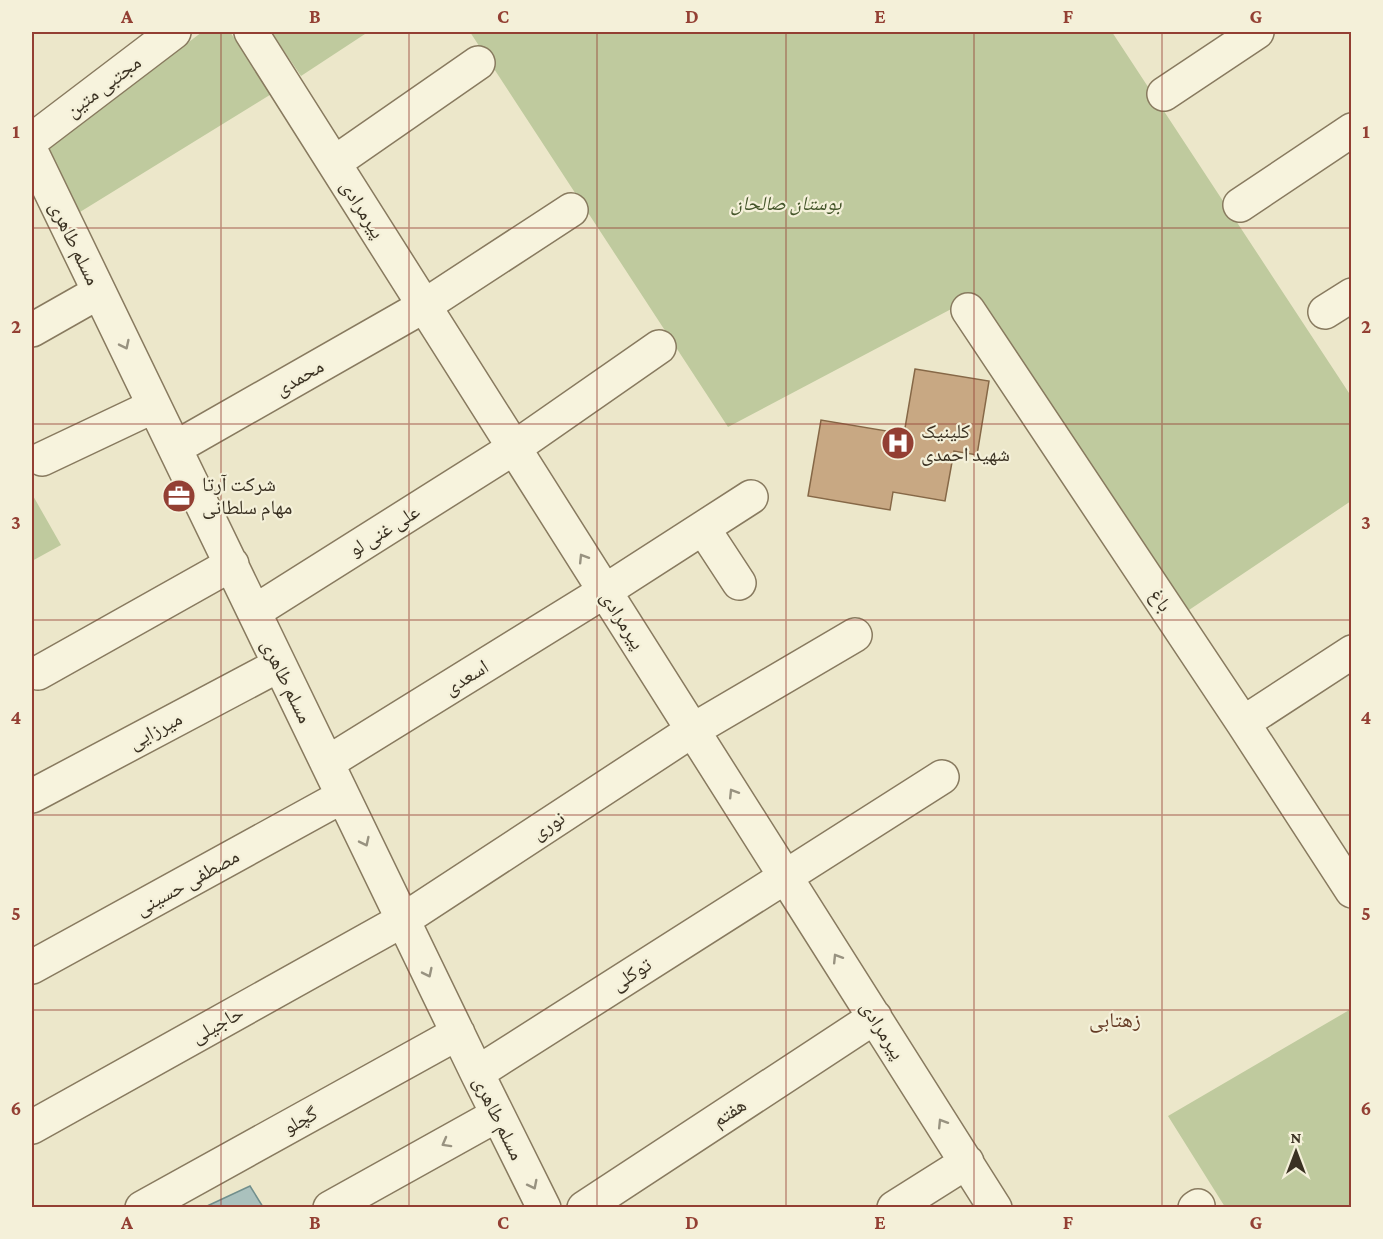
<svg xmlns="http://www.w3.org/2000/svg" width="1383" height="1239" viewBox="0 0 1383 1239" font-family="'Crimson Pro','Noto Naskh Arabic',serif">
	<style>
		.green { fill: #bfca9e }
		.water { fill: #aac1bd; stroke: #718f8c; stroke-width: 1.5 }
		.building { fill: #c8a883; stroke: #866847; stroke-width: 1.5 }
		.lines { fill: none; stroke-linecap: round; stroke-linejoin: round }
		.minor-casing { stroke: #887a5f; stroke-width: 36 }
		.minor { stroke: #f7f3dd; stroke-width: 33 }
		.oneway { stroke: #989280 }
		.grid { fill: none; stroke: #933f33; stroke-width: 1.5; stroke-opacity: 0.55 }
		.labels { text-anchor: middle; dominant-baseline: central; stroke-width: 4.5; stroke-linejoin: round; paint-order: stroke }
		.street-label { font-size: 20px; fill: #3a3122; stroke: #f4f0d9 }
		.park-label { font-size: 20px; font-style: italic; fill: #44552a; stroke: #f4f0d9 }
		.poi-label { font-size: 20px; fill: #3a3122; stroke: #f4f0d9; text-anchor: start }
		.neighbourhood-label { font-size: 21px; fill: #643a24; stroke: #f4f0d9 }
		.neatline { fill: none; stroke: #933f33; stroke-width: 2 }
		.grid-label { font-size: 20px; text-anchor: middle; font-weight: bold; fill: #933f33 }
	</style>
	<rect width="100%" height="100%" fill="#ece7ca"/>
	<path class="green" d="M202 32H230L273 93 80 212 45 151Z
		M271 32H368L301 76Z
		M470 32H1112L1351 396V501L1189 610 974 297 728 427Z
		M32 494 61 545 32 561Z
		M1351 1009V1207H1225L1168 1116Z"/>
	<path class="water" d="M250 1186 263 1207H205Z"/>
	<path class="building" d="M915 369 989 381 977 455 954 451 945 501 893 492 890 510 808 496 821 420 904 434Z"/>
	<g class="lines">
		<g class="minor-casing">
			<path id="minor" d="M251 32 995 1208
				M1164 94 1257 32
				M32 140 174 32
				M32 153 477 1073 544 1208
				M334 163 478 63
				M1240 205 1352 130
				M968 310 1243 723 1352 891
				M1325 312 1352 295
				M32 330 99 292
				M175 448 424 306 571 210
				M42 459 154 406
				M703 528 739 583
				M254 612 514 448 659 347
				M38 673 232 564
				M1243 723 1352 652
				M327 763 605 591 751 497
				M32 796 279 665
				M32 967 343 796
				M477 1073 942 777
				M32 1127 403 920 693 730 855 635
				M142 1208 458 1033
				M330 1208 497 1115
				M584 1208 875 1017
				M894 1208 967 1162
				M1195 1208 1198 1206"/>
		</g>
		<use href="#minor" class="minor"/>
	</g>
	<defs><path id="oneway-chevron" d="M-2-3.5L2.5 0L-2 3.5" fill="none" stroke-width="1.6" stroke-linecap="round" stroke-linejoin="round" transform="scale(1.5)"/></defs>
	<g class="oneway">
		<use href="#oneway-chevron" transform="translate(125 345) rotate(64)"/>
		<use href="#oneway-chevron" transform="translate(583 558) rotate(-122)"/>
		<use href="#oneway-chevron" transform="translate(733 793) rotate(-122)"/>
		<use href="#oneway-chevron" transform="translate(365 842) rotate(64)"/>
		<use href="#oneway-chevron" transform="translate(837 958) rotate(-122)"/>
		<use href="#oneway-chevron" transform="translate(428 973) rotate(64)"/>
		<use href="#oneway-chevron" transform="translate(942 1123) rotate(-122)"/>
		<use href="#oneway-chevron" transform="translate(446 1143) rotate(151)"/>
		<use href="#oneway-chevron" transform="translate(533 1185) rotate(63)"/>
	</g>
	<path class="grid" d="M221 32V1208M409 32V1208M597 32V1208M786 32V1208M974 32V1208M1162 32V1208M32 228H1352M32 424H1352M32 620H1352M32 815H1352M32 1010H1352"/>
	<defs>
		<g id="hospital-disc" transform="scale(1.725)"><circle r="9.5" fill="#933f33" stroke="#f4f0d9"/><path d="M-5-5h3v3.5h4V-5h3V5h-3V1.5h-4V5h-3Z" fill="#fff"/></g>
		<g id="office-disc" transform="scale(1.725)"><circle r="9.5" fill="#933f33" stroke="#f4f0d9"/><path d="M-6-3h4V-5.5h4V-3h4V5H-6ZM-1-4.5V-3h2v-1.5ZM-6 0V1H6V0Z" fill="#fff"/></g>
	</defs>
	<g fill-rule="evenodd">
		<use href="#hospital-disc" x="898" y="443"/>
		<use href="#office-disc" x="179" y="496"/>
	</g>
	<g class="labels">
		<g class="street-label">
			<text transform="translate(103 86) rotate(-37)">مجتبی متین</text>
			<text transform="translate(363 209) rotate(58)">پیرمرادی</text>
			<text transform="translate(75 243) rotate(64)">مسلم طاهری</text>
			<text transform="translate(299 377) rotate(-30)">محمدی</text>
			<text transform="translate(384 530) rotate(-32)">علی غنی لو</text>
			<text transform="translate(1161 600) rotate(56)">باغ</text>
			<text transform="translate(623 620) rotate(58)">پیرمرادی</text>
			<text transform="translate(466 677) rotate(-32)">اسعدی</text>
			<text transform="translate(287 681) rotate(64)">مسلم طاهری</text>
			<text transform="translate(155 730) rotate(-28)">میرزایی</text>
			<text transform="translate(548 825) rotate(-33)">نوری</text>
			<text transform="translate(187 882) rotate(-29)">مصطفی حسینی</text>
			<text transform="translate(631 974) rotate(-33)">توکلی</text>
			<text transform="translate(217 1024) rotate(-29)">حاجیلی</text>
			<text transform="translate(883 1030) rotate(58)">پیرمرادی</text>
			<text transform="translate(729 1112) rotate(-33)">هفتم</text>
			<text transform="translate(499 1118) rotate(64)">مسلم طاهری</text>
			<text transform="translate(300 1120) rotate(-29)">گچلو</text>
		</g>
		<g class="park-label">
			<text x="786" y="203">بوستان صالحان</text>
		</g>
		<g class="poi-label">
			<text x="921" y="431">کلینیک<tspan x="921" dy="23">شهید احمدی</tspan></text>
			<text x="202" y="484">شرکت آرتا<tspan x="202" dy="23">مهام سلطانی</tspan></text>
		</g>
		<g class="neighbourhood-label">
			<text x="1115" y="1020">زهتابی</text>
		</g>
	</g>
	<rect width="1383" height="1239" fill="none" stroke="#f4f0d9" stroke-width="66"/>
	<g transform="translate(1296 1152)" stroke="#f4f0d9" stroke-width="4.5" paint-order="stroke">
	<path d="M0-4.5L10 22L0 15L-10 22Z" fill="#3a3122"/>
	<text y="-9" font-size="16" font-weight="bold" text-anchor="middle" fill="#3a3122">N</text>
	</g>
	<rect x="33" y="33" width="1317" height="1173" class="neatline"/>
	<g class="grid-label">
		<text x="127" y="23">A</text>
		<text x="315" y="23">B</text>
		<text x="503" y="23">C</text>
		<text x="692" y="23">D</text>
		<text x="880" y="23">E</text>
		<text x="1068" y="23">F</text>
		<text x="1256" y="23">G</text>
		<text x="16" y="138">1</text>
		<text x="1366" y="138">1</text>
		<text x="16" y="333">2</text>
		<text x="1366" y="333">2</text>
		<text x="16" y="529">3</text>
		<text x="1366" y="529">3</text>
		<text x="16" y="724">4</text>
		<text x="1366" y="724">4</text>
		<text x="16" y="920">5</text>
		<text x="1366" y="920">5</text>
		<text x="16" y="1115">6</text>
		<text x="1366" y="1115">6</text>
		<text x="127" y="1229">A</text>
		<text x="315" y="1229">B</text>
		<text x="503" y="1229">C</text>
		<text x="692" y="1229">D</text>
		<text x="880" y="1229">E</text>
		<text x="1068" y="1229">F</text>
		<text x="1256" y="1229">G</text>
	</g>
</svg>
